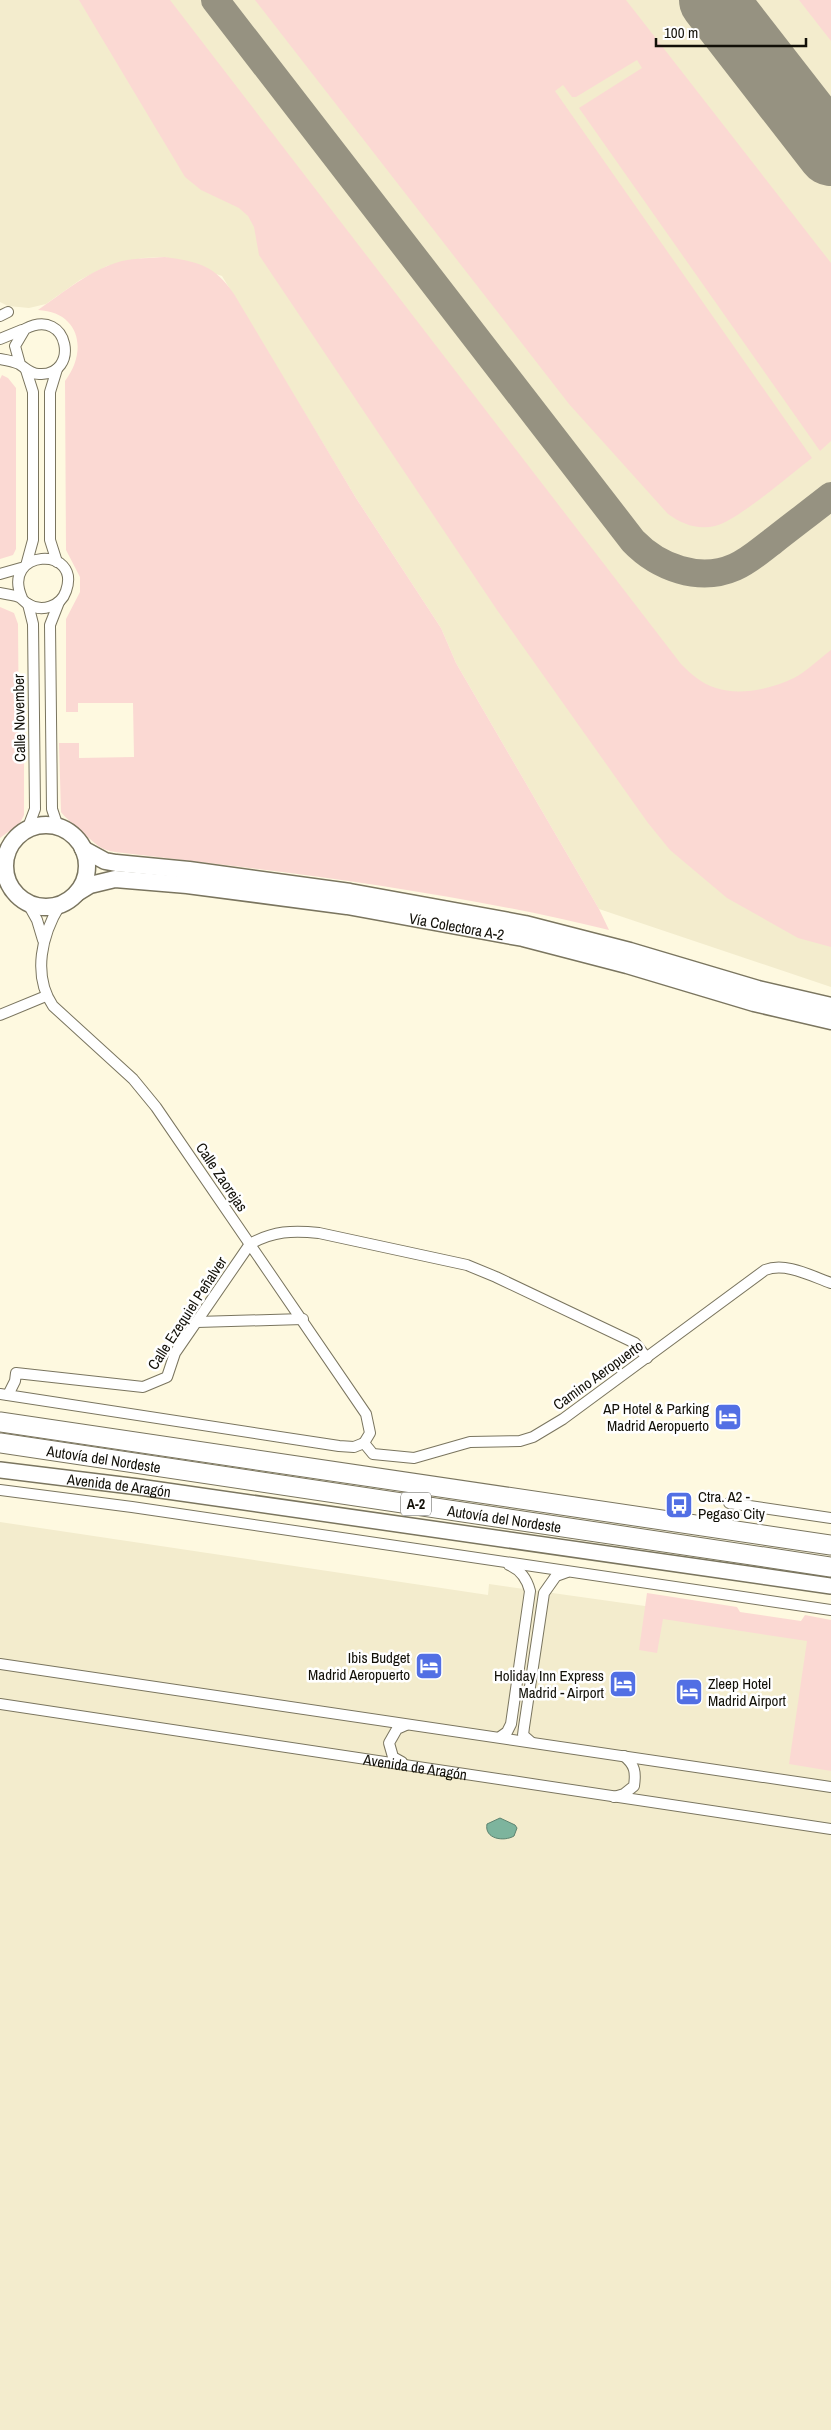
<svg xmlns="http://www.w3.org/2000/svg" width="831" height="2430" viewBox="0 0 831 2430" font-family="'Archivo Narrow',sans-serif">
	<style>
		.built { fill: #f3eccd }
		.green { fill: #fbd9d3 }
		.water { fill: #7db49d; stroke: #5d8370 }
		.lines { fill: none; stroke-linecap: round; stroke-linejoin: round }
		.taxiway { stroke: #969281; stroke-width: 28 }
		.runway { stroke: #969281; stroke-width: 68 }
		.street-casing { stroke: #7a755f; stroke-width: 12 }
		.secondary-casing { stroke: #7a755f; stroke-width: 18 }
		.primary-casing { stroke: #7a755f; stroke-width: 19 }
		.highway-casing { stroke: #7a755f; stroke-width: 21 }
		.street { stroke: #fff; stroke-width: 10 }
		.secondary { stroke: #fff; stroke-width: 15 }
		.primary { stroke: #fff; stroke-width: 16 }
		.highway { stroke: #fff; stroke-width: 19 }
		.labels { text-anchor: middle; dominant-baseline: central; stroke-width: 5; stroke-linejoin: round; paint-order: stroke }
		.shield { fill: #fff; stroke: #595852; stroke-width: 1 }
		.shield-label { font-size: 14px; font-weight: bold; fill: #121008 }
		.street-label { font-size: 15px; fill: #121008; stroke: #fff }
		.poi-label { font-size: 15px; fill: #121008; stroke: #fff; text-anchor: end }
	</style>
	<rect width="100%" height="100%" fill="#fef9e0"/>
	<path class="built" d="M0 0H831V987L599 909 456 663 441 628 356 498 222 276 165 257 143 258 107 266 80 280 46 304 29 308 8 306 0 302Z
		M0 1522 488 1595 489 1584 645 1606 831 1644V2430H0Z"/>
	<path class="green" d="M79 0H170L681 664C691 674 702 684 716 688 739 696 772 689 794 678 807 671 819 659 831 650V947L798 938 727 898 670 850 648 823 497 610 259 255 254 227 248 216 239 208 201 190 185 177Z
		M255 0H626L831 263V441L820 451 579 108 642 68 637 60 576 97H572L563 85 555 91 812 458C791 474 737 521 715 526 697 530 682 524 668 514L569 404Z
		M799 0H831V41Z
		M165 257C199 262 214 265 234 294L356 498 441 628 456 663 599 909 609 930C446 890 281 871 115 852 110 851 105 850 100 847 95 844 63 816 61 812L59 743H79V758L134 757 133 703H78V712H66V619L80 592V577L66 550 65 381C88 351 80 312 38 310 64 292 91 269 122 261 136 258 151 258 165 257Z
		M2 375 8 378 16 388V549L13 555 0 559V379Z
		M0 607 14 613 18 624 19 744 24 745V815L20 823 0 838Z
		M647 1593 737 1607 740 1612 801 1621 805 1615 831 1620V1771L789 1764 807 1641 663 1619 657 1653 639 1650Z"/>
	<path class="water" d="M500 1818 515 1825 517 1828 514 1836C504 1842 484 1839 487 1824Z"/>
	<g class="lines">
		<path class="taxiway" d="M215 0 633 541C658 567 699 583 735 567 749 561 761 550 773 541 792 526 812 511 831 496"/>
		<path class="runway" d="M713 0 831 152"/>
		<g class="street-casing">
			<g id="street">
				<path d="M0 316 8 312"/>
				<path d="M0 339 22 330"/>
				<path d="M0 359C6 360 13 361 19 364 26 368 30 374 39 374 80 377 70 306 25 329L15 346 20 364"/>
				<path d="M57 369 50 392V540L57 562"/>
				<path d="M26 370 33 392V540L27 562"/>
				<path d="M0 574 21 568"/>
				<path d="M0 593C6 594 13 595 19 597 23 599 24 602 28 604 42 613 61 606 66 591 82 545 0 549 22 598"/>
				<path d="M58 827 52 809 50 625 59 602"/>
				<path d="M27 830 35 809 33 624 28 604"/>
				<path d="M27 902 37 920 43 940"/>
				<path d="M60 905C42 934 32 975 53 1006L133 1079 156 1107 366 1414 370 1433 364 1443"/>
				<path d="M0 1015 46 996"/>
				<path d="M197 1322 303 1319"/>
				<path d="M0 1394 339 1446 354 1447 364 1443"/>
				<path d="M8 1395 15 1381 16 1373 143 1387 167 1377 175 1353 250 1244C273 1231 293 1230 319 1233L467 1265 496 1277 635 1343 647 1358"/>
				<path d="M364 1443 373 1454 414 1458 470 1442 520 1441 533 1437 563 1419 765 1270C786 1262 811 1276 831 1283"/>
				<path d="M0 1490 132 1507 831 1610"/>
				<path d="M729 1503 831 1518"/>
				<path d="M0 1664 831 1787"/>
				<path id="s1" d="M0 1704 831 1829"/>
				<path d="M500 1737 507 1732 511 1724 530 1591C527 1579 521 1570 509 1565"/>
				<path d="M531 1742 523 1735 524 1727 544 1593 556 1576 567 1572"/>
				<path d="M402 1762 393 1757 389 1743 397 1729 406 1725"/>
				<path d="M614 1797 624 1794 634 1786C636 1772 635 1765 624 1756"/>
			</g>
		</g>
		<g class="secondary-casing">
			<g id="secondary">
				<path id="s2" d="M0 1470 139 1487 831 1586"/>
			</g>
		</g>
		<g class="primary-casing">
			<g id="primary">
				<circle cx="46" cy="866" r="41"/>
				<path d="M83 849 105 861 116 863 189 870 350 892 525 924 630 951 758 989 831 1006"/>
				<path id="s3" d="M77 893 90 885 115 879 187 885 347 906 523 938 627 965 754 1003 831 1021"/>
			</g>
		</g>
		<g class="highway-casing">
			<g id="highway">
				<path d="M0 1422 831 1545"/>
				<path id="s4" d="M0 1443 831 1567"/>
			</g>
		</g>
		<use href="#street" class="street"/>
		<use href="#secondary" class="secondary"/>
		<use href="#primary" class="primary"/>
		<use href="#highway" class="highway"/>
	</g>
	<defs>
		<g id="hotel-square" transform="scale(1.4375)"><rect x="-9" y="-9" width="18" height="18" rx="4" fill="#526fe4" stroke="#fff"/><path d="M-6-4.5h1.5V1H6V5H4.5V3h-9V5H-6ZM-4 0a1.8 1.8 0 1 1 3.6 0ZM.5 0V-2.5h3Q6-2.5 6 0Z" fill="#fff"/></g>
		<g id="bus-square" transform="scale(1.4375)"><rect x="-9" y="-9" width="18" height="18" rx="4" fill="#526fe4" stroke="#fff"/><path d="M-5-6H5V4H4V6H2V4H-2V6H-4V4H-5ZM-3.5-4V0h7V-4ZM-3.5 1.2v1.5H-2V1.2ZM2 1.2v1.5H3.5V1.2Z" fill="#fff"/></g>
	</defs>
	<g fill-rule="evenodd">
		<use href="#hotel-square" x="728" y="1417"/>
		<use href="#bus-square" x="679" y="1505"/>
		<use href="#hotel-square" x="429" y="1666"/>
		<use href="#hotel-square" x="623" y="1684"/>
		<use href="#hotel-square" x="689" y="1692"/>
	</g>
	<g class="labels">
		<rect class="shield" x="401" y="1492.5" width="30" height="23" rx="4"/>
		<g class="shield-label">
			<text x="416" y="1504">A-2</text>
		</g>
		<g class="street-label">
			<text transform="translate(19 718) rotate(-91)">Calle November</text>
			<text stroke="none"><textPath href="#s3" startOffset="386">Vía Colectora A-2</textPath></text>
			<text transform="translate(222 1177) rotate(56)">Calle Zaorejas</text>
			<text transform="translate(187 1313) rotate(-57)">Calle Ezequiel Peñalver</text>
			<text transform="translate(598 1375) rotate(-36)">Camino Aeropuerto</text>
			<text stroke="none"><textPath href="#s4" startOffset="105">Autovía del Nordeste</textPath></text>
			<text stroke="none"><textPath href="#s2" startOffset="120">Avenida de Aragón</textPath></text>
			<text stroke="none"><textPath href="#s4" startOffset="510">Autovía del Nordeste</textPath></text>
			<text stroke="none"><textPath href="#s1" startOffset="420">Avenida de Aragón</textPath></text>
		</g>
		<g class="poi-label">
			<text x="709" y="1408">AP Hotel &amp; Parking<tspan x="709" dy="17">Madrid Aeropuerto</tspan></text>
			<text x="698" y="1496" text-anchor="start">Ctra. A2 -<tspan x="698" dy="17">Pegaso City</tspan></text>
			<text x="410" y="1657">Ibis Budget<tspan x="410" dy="17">Madrid Aeropuerto</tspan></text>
			<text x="604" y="1675">Holiday Inn Express<tspan x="604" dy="17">Madrid - Airport</tspan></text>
			<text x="708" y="1683" text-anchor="start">Zleep Hotel<tspan x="708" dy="17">Madrid Airport</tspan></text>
		</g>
	</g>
	<path d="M656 38v8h150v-8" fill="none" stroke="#121008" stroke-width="2.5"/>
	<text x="664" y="38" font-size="15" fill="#121008" stroke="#ffffff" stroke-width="4" paint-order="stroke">100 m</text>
</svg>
